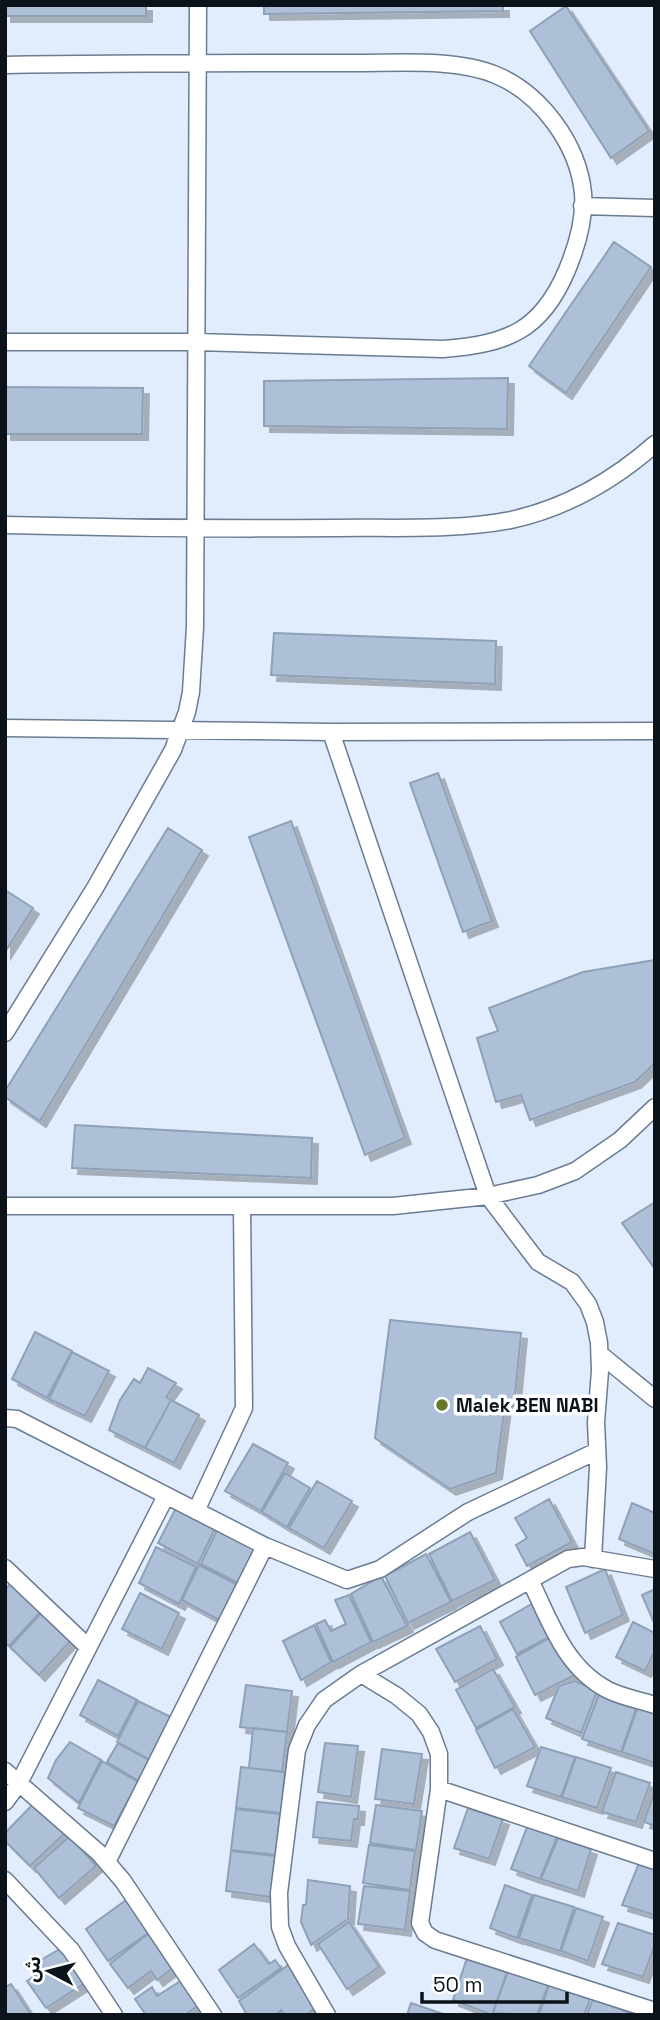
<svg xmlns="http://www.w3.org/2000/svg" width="660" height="2020" viewBox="0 0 660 2020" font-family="'Space Grotesk','Noto Sans Arabic',sans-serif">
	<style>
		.building { fill: #adc0d8; stroke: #8ea1b7; stroke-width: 2; filter: url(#shadow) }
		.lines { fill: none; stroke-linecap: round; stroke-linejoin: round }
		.street-casing { stroke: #6a7c92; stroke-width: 19 }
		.street { stroke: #fff; stroke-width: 16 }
		.poi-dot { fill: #667929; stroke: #fff; stroke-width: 2.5 }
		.labels { text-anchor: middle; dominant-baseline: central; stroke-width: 7; stroke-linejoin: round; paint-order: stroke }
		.poi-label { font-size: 19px; font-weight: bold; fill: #0b121a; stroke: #fff; text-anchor: start }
	</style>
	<defs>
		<filter id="shadow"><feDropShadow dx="6" dy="6" stdDeviation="0" flood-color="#0004"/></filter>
	</defs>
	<rect width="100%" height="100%" fill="#e1edfc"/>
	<path class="building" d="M5 5H146V16H5Z
		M264 5H503V11L264 14Z
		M566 6 649 131 611 158 530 31Z
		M614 242 651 267 566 393 529 366Z
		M508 378 507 429 264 426V381Z
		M5 387 143 388 142 434H5Z
		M274 633 496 641 495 684 271 675Z
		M438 773 492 921 463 932 410 783Z
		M291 821 405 1138 365 1155 249 837Z
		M168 828 202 850 40 1121 5 1097V1091Z
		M5 890 33 908 5 952Z
		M655 960V1063L635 1082 530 1120 521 1095 496 1102 477 1038 498 1031 489 1008 583 972Z
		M75 1125 312 1138 311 1178 72 1168Z
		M655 1202V1269L622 1223Z
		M390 1320 521 1333 514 1406 505 1405 496 1473 450 1489 375 1438Z
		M35 1332 72 1351 47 1398 12 1379Z
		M72 1352 109 1371 85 1416 49 1399Z
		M148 1368 176 1383 166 1397 171 1400 145 1448 109 1430 120 1400 134 1379 140 1383Z
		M171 1400 199 1415 174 1463 145 1448Z
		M253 1444 288 1463 261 1511 225 1491Z
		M285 1473 310 1488 287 1527 262 1512Z
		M317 1481 352 1501 324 1548 289 1528Z
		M549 1499 572 1542 527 1566 516 1545 527 1538 515 1518Z
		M632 1503 655 1513V1554L619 1539Z
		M176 1508 215 1528 198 1564 158 1543Z
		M218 1528 258 1548 240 1584 201 1564Z
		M470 1532 495 1580 452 1601 429 1554Z
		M156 1547 196 1567 179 1604 139 1583Z
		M426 1554 451 1602 408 1623 385 1576Z
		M199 1565 238 1585 221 1621 182 1600Z
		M605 1569 623 1615 585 1633 566 1587Z
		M381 1576 407 1626 373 1642 351 1594Z
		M13 1581 43 1609 9 1646 5 1643V1590Z
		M655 1589V1625L642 1595Z
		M140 1593 179 1613 162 1649 122 1629Z
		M349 1595 371 1642 333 1662 316 1624 325 1620 331 1631 346 1624 335 1600Z
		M535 1602 553 1635 517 1654 500 1622Z
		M44 1610 73 1638 39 1675 10 1647Z
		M633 1622 655 1633V1650L645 1671 616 1657Z
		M314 1625 331 1662 301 1680 283 1641Z
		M480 1626 497 1659 455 1682 436 1649Z
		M553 1636 575 1675 535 1695 516 1657Z
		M493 1669 515 1707 476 1728 456 1690Z
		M98 1680 137 1700 118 1736 80 1715Z
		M575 1681 597 1691 581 1733 546 1718 559 1686Z
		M246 1685 292 1691 287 1732 240 1727Z
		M600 1692 637 1706 621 1752 582 1739Z
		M138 1701 175 1719 154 1762 117 1742Z
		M638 1706 655 1712V1763L622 1752Z
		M513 1709 535 1747 495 1768 476 1730Z
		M253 1728 287 1732 282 1772 249 1768Z
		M70 1742 101 1760 79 1803 48 1778 56 1760Z
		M118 1743 149 1760 139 1781 107 1762Z
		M325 1743 358 1746 351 1797 318 1792Z
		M541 1747 575 1757 561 1797 527 1786Z
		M382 1749 422 1754 414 1804 375 1799Z
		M576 1757 611 1768 597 1808 562 1797Z
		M102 1761 138 1782 114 1826 78 1808Z
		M241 1767 285 1772 281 1813 236 1808Z
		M616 1772 650 1783 636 1822 602 1812Z
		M655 1790V1826L644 1822Z
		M317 1802 359 1806 358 1819H354L351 1841 313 1837Z
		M33 1804 66 1832 30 1866 5 1841V1833Z
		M376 1805 422 1811 416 1850 370 1843Z
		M468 1808 503 1819 489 1859 454 1848Z
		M236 1809 280 1814 276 1855 231 1850Z
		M527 1827 557 1837 540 1879 511 1869Z
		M70 1836 96 1866 59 1898 34 1868Z
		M558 1838 591 1849 578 1891 541 1879Z
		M369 1845 415 1851 410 1890 363 1883Z
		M231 1851 275 1856 271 1897 226 1891Z
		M639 1863 655 1868V1915L622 1905Z
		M308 1880 350 1886 348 1919 311 1945 301 1922 303 1905H306Z
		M505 1885 532 1895 517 1938 490 1928Z
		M364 1886 410 1891 405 1930 358 1924Z
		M534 1895 574 1907 560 1951 519 1938Z
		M129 1898 151 1931 108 1961 86 1929Z
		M576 1908 603 1917 588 1961 561 1951Z
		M349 1922 379 1967 347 1989 318 1944Z
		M618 1923 655 1935V1944L643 1977 602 1964Z
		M148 1934 173 1968 157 1980 151 1971 128 1988 110 1964Z
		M254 1944 269 1964 275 1960 281 1968 238 1998 219 1970Z
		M63 1947 88 1981 46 2008 27 1981 42 1971 36 1963Z
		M467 1958 507 1972 492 2015 453 2000Z
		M291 1963 318 2006 306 2015H284L281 2010 275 2015H247L239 2001Z
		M508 1971 548 1985 537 2015 493 2013Z
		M182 1980 199 2005 185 2015H146L135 1999 152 1987 157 1996Z
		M11 1984 31 2015H5V1987Z
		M549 1985 590 1999 584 2015H539Z
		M593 1999 633 2014V2015H587Z
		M411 2003 446 2015H407Z"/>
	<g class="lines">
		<g class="street-casing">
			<path id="street" d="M5 65C118 63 231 63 344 63 390 64 453 57 496 75 541 94 578 144 583 193 585 219 577 246 567 270 541 332 506 344 443 349L197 342H5
				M582 206 655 208
				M5 525C115 528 225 529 335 528 393 527 453 531 511 520 566 508 613 481 655 444
				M5 728 331 732 655 731
				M331 732 488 1196 538 1262 572 1282 588 1304 595 1322 599 1343 600 1371 596 1422 598 1467 593 1559
				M5 1033 95 888 173 750 187 712 191 692 195 627 198 5
				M5 1206H393L488 1196 538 1185 575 1171 620 1140 655 1107
				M600 1354 655 1399
				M5 1418 17 1419 265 1546 107 1862
				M196 1511 244 1408 242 1206
				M265 1546 347 1580 380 1569 468 1512 597 1451
				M5 1568 88 1647
				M530 1580C550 1621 565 1668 608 1690 622 1697 639 1700 655 1705
				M361 1674 397 1696 419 1714 431 1732 439 1754V1789L420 1923 425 1933 435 1940 655 2011
				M5 1771 99 1853 123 1881 213 2015
				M439 1789 655 1861
				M5 1802 19 1783 166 1496
				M5 1880 71 1950 114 2015
				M327 2015 287 1946 280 1927 279 1893 297 1750 307 1725 324 1700 361 1674 568 1559 583 1557 655 1569"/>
		</g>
		<use href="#street" class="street"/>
	</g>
	<circle class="poi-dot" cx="442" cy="1405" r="7"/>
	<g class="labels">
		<g class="poi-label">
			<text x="456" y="1405">Malek BEN NABI</text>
		</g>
	</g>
	<rect width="660" height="2020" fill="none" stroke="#0b121a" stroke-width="14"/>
	<g transform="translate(49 1971) rotate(277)" stroke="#ffffff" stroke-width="5" paint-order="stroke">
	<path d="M0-5L12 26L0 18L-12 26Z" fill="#0b121a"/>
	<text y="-10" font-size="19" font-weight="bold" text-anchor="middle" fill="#0b121a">ش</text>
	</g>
	<path d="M422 1992v10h145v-10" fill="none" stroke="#0b121a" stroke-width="3.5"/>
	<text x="433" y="1992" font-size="21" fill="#0b121a" stroke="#ffffff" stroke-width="5" paint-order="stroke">50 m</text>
</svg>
